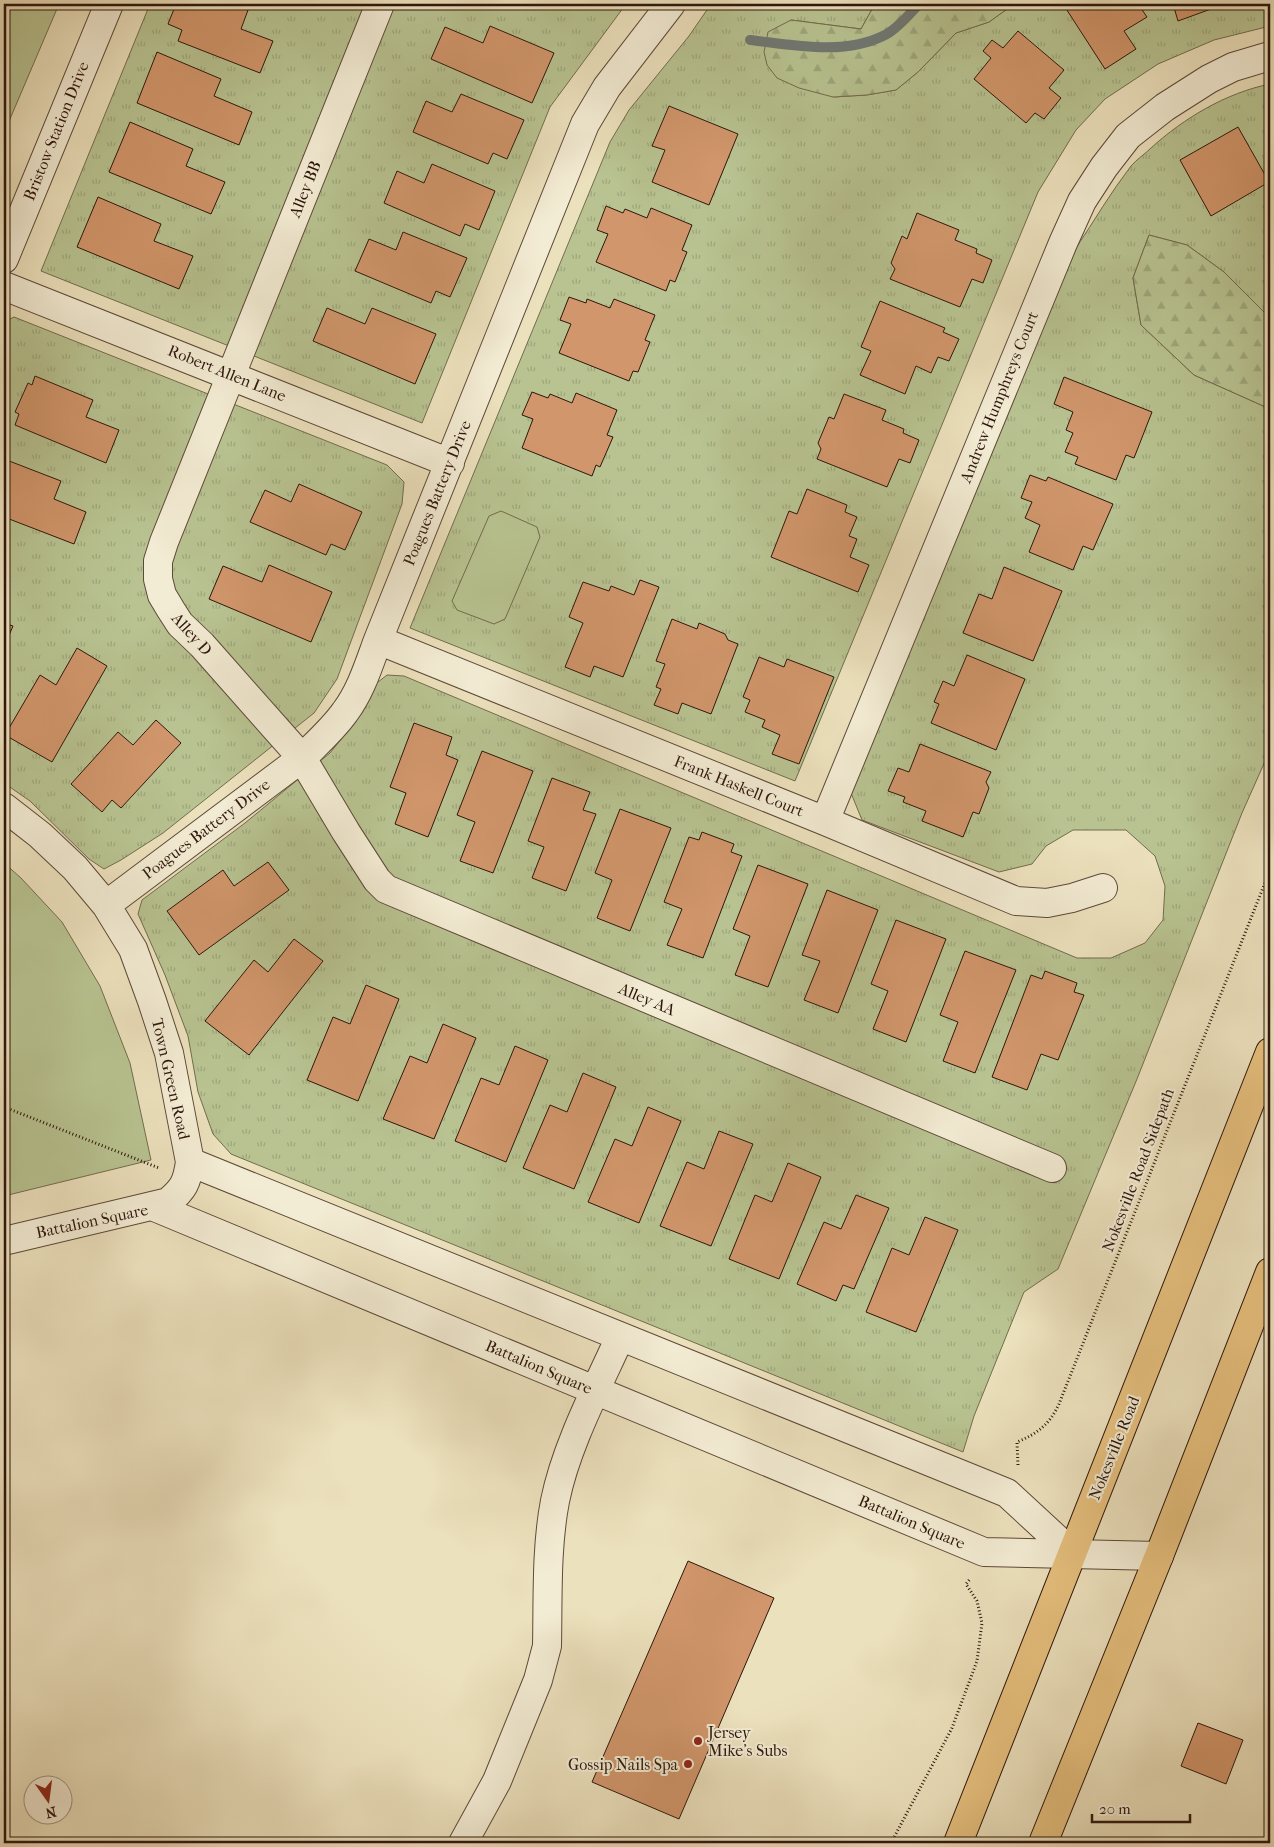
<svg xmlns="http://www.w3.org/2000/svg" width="1274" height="1847" viewBox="0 0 1274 1847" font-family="'IM FELL French Canon',serif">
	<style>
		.grass { fill: url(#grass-tufts); stroke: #726c4e }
		.forest { fill: url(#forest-firs); stroke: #726c4e }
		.green { fill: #b8c391; stroke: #726c4e }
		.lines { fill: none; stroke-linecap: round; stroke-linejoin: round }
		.stream { stroke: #707974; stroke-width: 10 }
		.building { fill: #d1966b; stroke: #2d160c }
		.minor-casing { stroke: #5d4938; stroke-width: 30 }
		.highway-casing { stroke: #2d160c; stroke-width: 30 }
		.path { stroke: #2d160c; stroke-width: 3; stroke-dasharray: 1 2.5; stroke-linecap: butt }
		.minor { stroke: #f3ecd4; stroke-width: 28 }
		.highway { stroke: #e6c07e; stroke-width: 28 }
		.poi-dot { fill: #8f2418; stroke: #f3ecd4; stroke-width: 2 }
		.labels { text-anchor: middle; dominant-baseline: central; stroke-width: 4; stroke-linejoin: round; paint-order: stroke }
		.street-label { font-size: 16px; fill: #2d160c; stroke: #f3ecd4 }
		.poi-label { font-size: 16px; fill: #2d160c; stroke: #f3ecd4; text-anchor: start }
	</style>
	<defs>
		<pattern id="grass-tufts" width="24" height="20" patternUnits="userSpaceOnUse" patternTransform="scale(1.25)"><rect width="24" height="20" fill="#b8c391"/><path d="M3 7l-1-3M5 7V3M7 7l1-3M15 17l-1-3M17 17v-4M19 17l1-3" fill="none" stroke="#9ea77c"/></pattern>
		<pattern id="forest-firs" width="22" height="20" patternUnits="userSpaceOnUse" patternTransform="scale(1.25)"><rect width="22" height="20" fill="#b8c391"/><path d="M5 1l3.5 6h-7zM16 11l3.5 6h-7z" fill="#9ea77c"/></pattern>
	</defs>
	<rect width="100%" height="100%" fill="#ece1bd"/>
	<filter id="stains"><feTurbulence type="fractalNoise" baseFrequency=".004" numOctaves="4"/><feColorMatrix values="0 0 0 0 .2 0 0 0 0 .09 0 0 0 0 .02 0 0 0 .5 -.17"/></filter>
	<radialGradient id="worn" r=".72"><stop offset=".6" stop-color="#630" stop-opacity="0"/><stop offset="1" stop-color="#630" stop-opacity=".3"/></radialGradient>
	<path class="grass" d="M150 4H626L550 107 422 423 41 271Z
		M711 4H875L861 29 791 20 833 97 866 95 896 90 918 72 956 33 989 22 1014 4H1270V26L1214 40 1158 64 1105 99 1076 130 1038 192 795 781 410 628 610 142 629 110 689 36Z
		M1270 84V318L1224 272 1187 245 1149 235 1133 278 1141 325 1194 375 1270 409V750L1242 813 1137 1079 1058 1269 1024 1292 974 1416 963 1452 231 1154 213 1134 198 1092 188 1036 165 975 138 914 142 900 245 823 330 753 354 723 373 686 387 675 404 676 1077 958H1111L1145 943 1163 920 1165 886 1155 856 1126 830H1073L1046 846 1032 864 999 872 862 820 851 793 1076 248C1094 221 1111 192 1131 166 1137 159 1145 154 1151 148 1184 118 1226 93 1270 84Z
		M14 317 387 465 404 482 402 504 337 679 314 713 163 833 121 860 104 869 89 859 30 801 4 783V322Z"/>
	<path class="forest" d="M875 4H1014L989 22 956 33 918 72 896 90 867 95 833 97 799 88 777 78 767 65 764 52 768 32 791 20 861 29Z
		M1149 235 1187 245 1224 272 1270 318V409L1194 375 1141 325 1133 278Z"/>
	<path class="green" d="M4 4H59L4 133Z
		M501 511 537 527 540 537 505 619 494 624 457 610 452 601 489 516Z
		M4 863 21 878 62 922 100 986 130 1063 151 1160 4 1196Z"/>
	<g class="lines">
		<path class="stream" d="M750 40C793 45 844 56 885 35 896 30 911 13 919 4"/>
	</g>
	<path class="building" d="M176 4H231L248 10 241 29 273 41 260 73 178 41 182 30 168 24Z
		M1063 4H1138L1147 17 1124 31 1136 49 1105 69Z
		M1173 4H1209L1211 9 1178 21Z
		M490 26 554 53 532 103 431 59 445 27 483 43Z
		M1018 31 1064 70 1049 88 1061 98 1044 119 1035 113 1026 123 974 79 991 58 983 51 992 40 1003 48Z
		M157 52 221 79 214 96 252 112 239 145 137 103Z
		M461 94 524 120 507 159 493 153 488 164 413 132 426 101 452 112Z
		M669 106 738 134 709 205 652 182 665 150 652 146Z
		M130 122 193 149 186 166 225 182 211 214 109 172Z
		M1238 127 1269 182 1211 216 1180 160Z
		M432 164 495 191 479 230 465 224 460 236 384 203 397 171 424 183Z
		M98 197 161 224 154 241 193 256 179 289 77 247Z
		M606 206 623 213 625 209 647 218 651 208 692 225 682 250 687 252 675 282 670 280 666 291 596 262 608 234 597 230Z
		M917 213 959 230 955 240 977 249 976 253 992 260 983 283 972 279 960 307 890 279 895 269 891 263 902 236 907 239Z
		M403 232 467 258 450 297 436 291 431 303 355 271 369 239 396 250Z
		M569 297 586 303 587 299 610 308 614 299 655 315 645 340 650 342 638 372 633 371 629 381 559 353 571 324 560 320Z
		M880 301 945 328 943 332 959 339 949 361 938 357 931 373 916 366 905 394 860 375 871 351 861 347Z
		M327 308 365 324 372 308 436 334 415 384 313 341Z
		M35 376 93 400 86 417 119 430 106 463 15 425 19 414 15 412 28 383 32 385Z
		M1064 377 1152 412 1134 458 1126 455 1116 480 1075 464 1078 457 1065 452 1073 433 1066 430 1073 412 1054 404Z
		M532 392 548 398 550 394 572 403 576 393 617 410 607 435 613 437 600 467 596 465 592 476 522 448 533 419 522 415Z
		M844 394 886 410 882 420 904 429 903 433 919 440 910 463 899 459 887 487 817 459 821 449 818 443 829 417 834 419Z
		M4 459 61 481 54 499 86 512 74 544 4 517Z
		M1030 475 1046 481 1048 477 1113 504 1093 550 1083 546 1073 570 1029 552 1040 525 1025 518 1032 502 1021 498Z
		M299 484 362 512 345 550 331 544 326 555 250 522 265 490 291 502Z
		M807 489 847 505 845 512 857 517 849 536 857 539 850 557 869 565 858 592 771 557 789 511 797 514Z
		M269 565 332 592 311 642 209 599 223 566 262 582Z
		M1004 567 1062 591 1033 661 963 633 979 594 992 599Z
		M640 580 659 587 623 677 594 666 590 677 565 667 583 623 569 617 583 582 609 591 611 586 634 595Z
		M672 619 697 629 699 623 725 634 728 640 738 644 711 714 682 703 678 714 654 705 661 689 656 687 665 664 656 661Z
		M4 623 13 626 4 647Z
		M77 648 107 666 52 762 5 735 40 675 56 685Z
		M967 655 1025 679 996 750 931 723 939 704 934 702 943 681 954 686Z
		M759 657 784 667 787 659 834 677 799 764 772 754 780 735 762 727 765 720 745 712 750 700 743 697Z
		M156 720 181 743 121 808 112 800 102 812 71 784 118 732 133 745Z
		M414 723 452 737 446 755 458 760 428 837 395 824 406 793 390 787Z
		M920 744 991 772 986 782 989 788 979 814 973 812 963 837 922 821 926 811 903 802 905 797 888 791 898 768 909 772Z
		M482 751 533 771 493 873 460 861 475 822 457 815Z
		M552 778 590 792 583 810 596 814 566 891 532 878 544 847 528 841Z
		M620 809 671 828 630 931 597 918 612 880 595 873Z
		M702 832 734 844 731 852 742 856 703 958 667 945 682 909 664 902 689 837 699 840Z
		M268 862 289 890 199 955 167 911 223 870 234 886Z
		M758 865 808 884 768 987 735 975 750 936 733 929Z
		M827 890 878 910 838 1013 804 1000 820 961 802 955Z
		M896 920 946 939 906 1042 873 1029 888 991 871 984Z
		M294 939 323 961 249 1055 205 1021 254 960 268 972Z
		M965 951 1016 970 975 1073 943 1061 958 1022 940 1015Z
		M1045 971 1077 983 1074 992 1084 995 1058 1060 1041 1054 1027 1090 992 1077 1031 975 1042 979Z
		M366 985 399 999 358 1101 307 1080 333 1017 350 1024Z
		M443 1024 476 1038 434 1139 383 1119 410 1056 427 1063Z
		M515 1046 548 1060 506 1162 455 1141 481 1078 499 1085Z
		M583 1073 616 1087 574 1189 523 1168 550 1105 567 1112Z
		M648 1107 681 1121 639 1223 588 1202 615 1139 632 1146Z
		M719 1131 753 1144 711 1246 660 1226 687 1162 704 1169Z
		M788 1163 821 1177 779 1279 729 1259 755 1195 772 1202Z
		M856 1195 889 1208 854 1289 843 1285 836 1301 797 1284 824 1222 841 1229Z
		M925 1217 958 1230 916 1332 866 1312 892 1248 909 1255Z
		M688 1561 774 1598 679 1819 592 1782Z
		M1198 1723 1243 1740 1226 1784 1181 1766Z"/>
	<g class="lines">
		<g class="minor-casing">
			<path id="minor" d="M380 4 164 542 158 561V579L162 595 171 610 180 624 202 645 302 758 346 832 377 880 386 889 1052 1168
				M4 259 109 4
				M4 286 450 463
				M378 640 825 821 1016 901 1047 903 1072 898 1103 888
				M4 807 40 835 75 868 106 905 133 949 152 1001 169 1053 190 1162C187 1182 184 1189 168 1202L4 1241
				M825 821 1063 243 1082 201 1104 167 1128 136 1165 107 1209 79 1233 67 1270 56
				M106 905 302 758C317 743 333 729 345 712 361 691 369 664 378 640L585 124 607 87 671 4
				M190 1162 1007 1493 1073 1554
				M152 1206 984 1552 1159 1556
				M463 1843 497 1781 538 1680 547 1646C548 1597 546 1548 555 1501 566 1446 597 1388 620 1337"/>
		</g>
		<g class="highway-casing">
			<path id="highway" d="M958 1843 1270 1052
				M1043 1843 1159 1556 1270 1272"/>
		</g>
		<path class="path" d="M4 1107 159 1168
			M1018 1465 1017 1442C1037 1434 1050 1424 1059 1404L1270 870
			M891 1843 952 1728 977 1661 982 1623 977 1601 966 1584 970 1579"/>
		<use href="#minor" class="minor"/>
		<use href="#highway" class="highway"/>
	</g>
	<g class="poi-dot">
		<circle cx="698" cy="1741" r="5"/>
		<circle cx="688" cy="1764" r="5"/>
	</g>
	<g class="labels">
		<g class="street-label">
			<text transform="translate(56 131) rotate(-68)">Bristow Station Drive</text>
			<text transform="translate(305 189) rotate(-68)">Alley BB</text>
			<text transform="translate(227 373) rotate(22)">Robert Allen Lane</text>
			<text transform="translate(999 397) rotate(-68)">Andrew Humphreys Court</text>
			<text transform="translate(437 493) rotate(-68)">Poagues Battery Drive</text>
			<text transform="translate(192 634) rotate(48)">Alley D</text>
			<text transform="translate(739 786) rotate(22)">Frank Haskell Court</text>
			<text transform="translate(206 829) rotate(-37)">Poagues Battery Drive</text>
			<text transform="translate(647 999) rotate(23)">Alley AA</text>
			<text transform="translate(171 1079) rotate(77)">Town Green Road</text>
			<text transform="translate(1138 1170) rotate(-69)">Nokesville Road Sidepath</text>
			<text transform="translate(92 1221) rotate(-12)">Battalion Square</text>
			<text transform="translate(539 1367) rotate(23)">Battalion Square</text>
			<text transform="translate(1114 1448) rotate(-68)">Nokesville Road</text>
			<text transform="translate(912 1522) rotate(23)">Battalion Square</text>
		</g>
		<g class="poi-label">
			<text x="708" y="1732">Jersey<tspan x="708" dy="18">Mike's Subs</tspan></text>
			<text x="678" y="1764" text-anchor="end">Gossip Nails Spa</text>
		</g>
	</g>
	<rect width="1274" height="1847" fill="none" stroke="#ece1bd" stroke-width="20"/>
	<rect x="5" y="5" width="1264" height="1837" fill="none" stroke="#2d160c" stroke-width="2.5"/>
	<rect x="10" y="10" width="1254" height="1827" fill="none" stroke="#2d160c"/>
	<g transform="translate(48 1800) rotate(166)"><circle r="24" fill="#f3ecd4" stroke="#a49684"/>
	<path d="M0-4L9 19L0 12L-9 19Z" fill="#8f2418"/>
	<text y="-8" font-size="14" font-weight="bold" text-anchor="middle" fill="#2d160c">N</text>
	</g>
	<path d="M1092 1814v8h98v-8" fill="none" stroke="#2d160c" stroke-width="2.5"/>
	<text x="1099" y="1814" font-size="15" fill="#2d160c" stroke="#f3ecd4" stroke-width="4" paint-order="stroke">20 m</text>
	<rect width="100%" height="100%" filter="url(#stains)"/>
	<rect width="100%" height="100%" fill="url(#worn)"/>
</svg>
